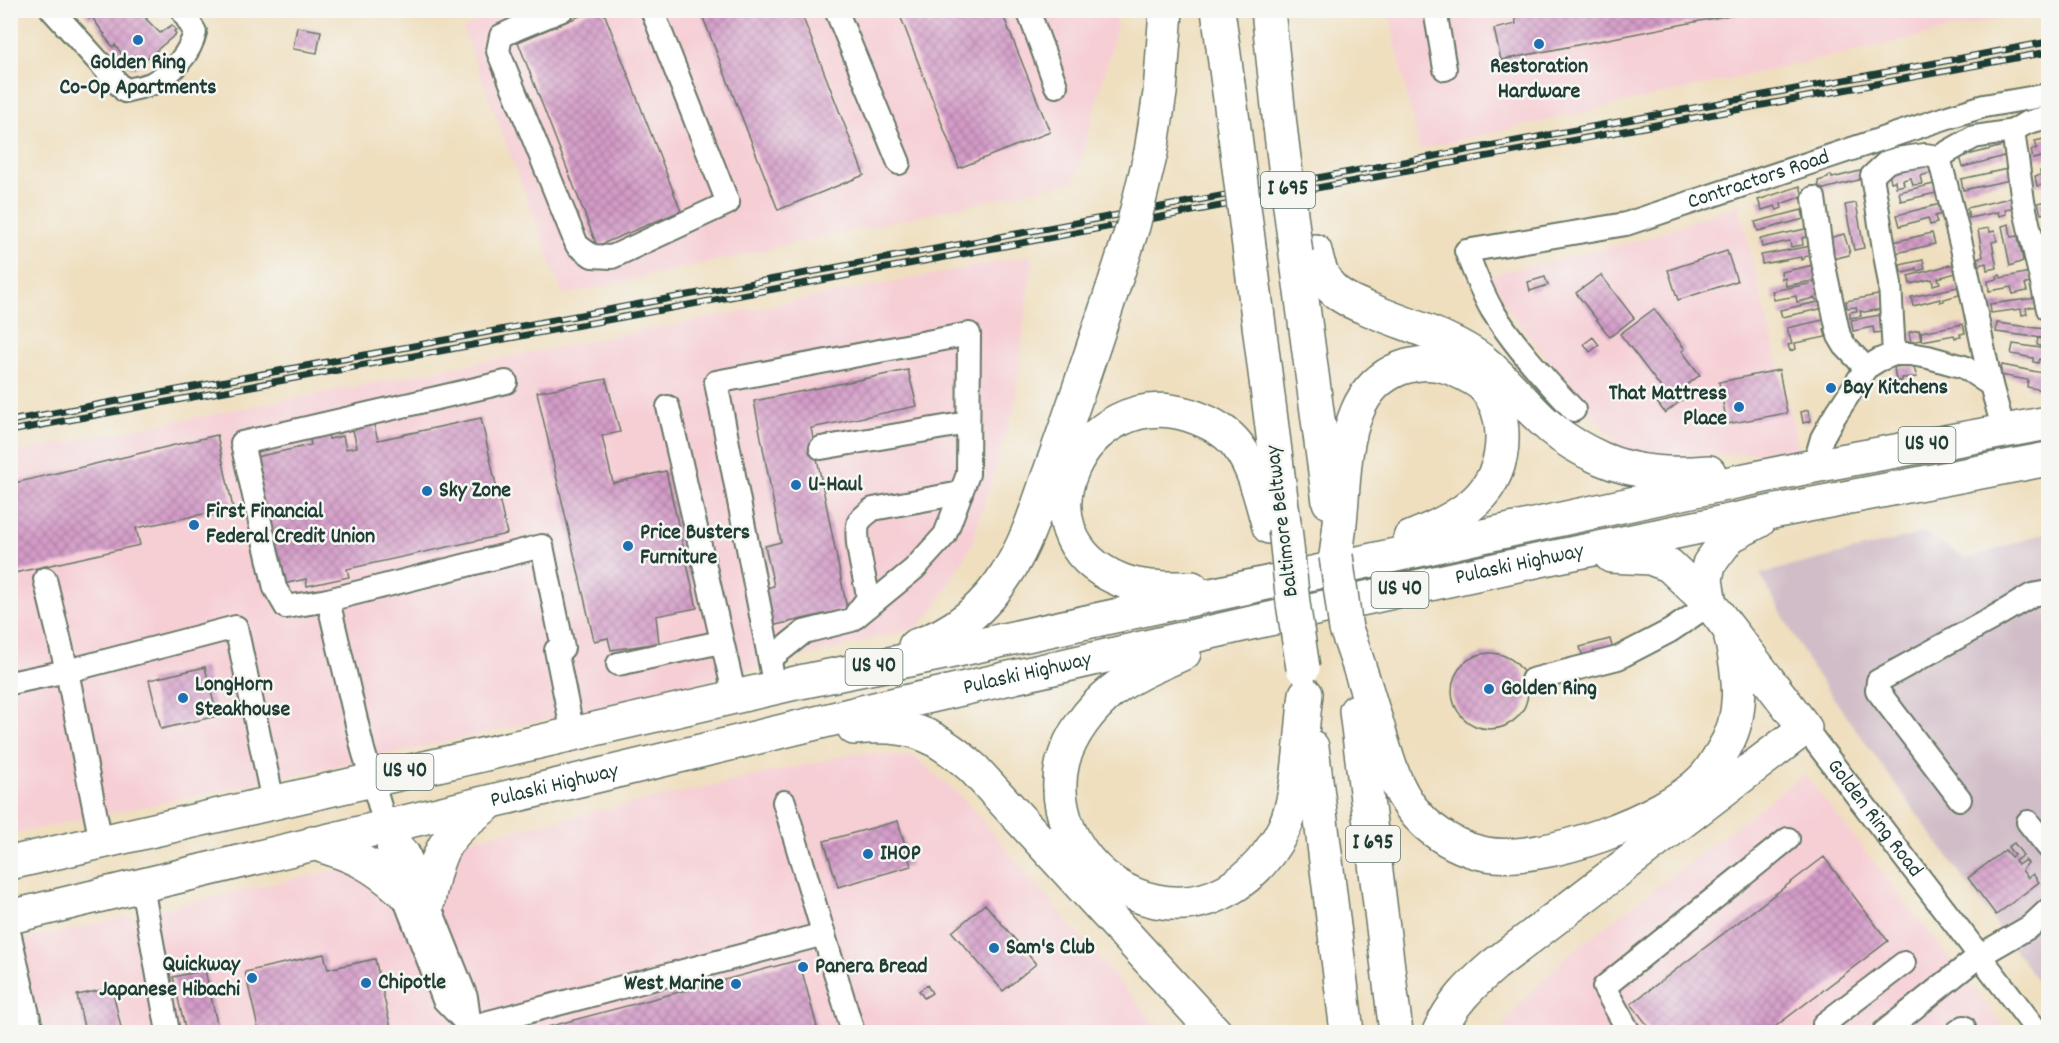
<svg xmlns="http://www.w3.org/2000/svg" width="2059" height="1043" viewBox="0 0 2059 1043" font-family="Dekko,sans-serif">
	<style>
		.built { fill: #f6cfd5 }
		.industrial { fill: #d1bdc8 }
		.building { fill: url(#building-cross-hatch) }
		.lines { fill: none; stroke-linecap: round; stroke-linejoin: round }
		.minor-casing { stroke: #687665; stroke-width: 26 }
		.highway-casing { stroke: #687665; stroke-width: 36 }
		.minor { stroke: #fff; stroke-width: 22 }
		.highway { stroke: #fff; stroke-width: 33 }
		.rail-casing { stroke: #1f3d34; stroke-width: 7 }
		.rail { stroke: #f6f6f2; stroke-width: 4.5; stroke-dasharray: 14; stroke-linecap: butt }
		.highway-bridge-casing { stroke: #687665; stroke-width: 36; stroke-linecap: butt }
		.highway-bridge { stroke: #fff; stroke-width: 33 }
		.poi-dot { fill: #1f6fb2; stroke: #f6f6f2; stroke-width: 2 }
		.labels { text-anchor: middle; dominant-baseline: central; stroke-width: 5; stroke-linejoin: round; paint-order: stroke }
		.shield { fill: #f6f6f2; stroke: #60746d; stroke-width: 1.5 }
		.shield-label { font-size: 21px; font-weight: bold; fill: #1f3d34 }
		.poi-label { font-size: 22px; font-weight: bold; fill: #1f3d34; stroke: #f6f6f2; text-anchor: start }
		.street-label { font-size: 22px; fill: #1f3d34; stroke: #f6f6f2 }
	</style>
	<defs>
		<pattern id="building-cross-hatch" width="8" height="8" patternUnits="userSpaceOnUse" patternTransform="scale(1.5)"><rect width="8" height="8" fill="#d49bc8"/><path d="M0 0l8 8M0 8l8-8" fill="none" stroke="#ab80a3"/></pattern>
	</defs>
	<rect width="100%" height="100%" fill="#f6f6f2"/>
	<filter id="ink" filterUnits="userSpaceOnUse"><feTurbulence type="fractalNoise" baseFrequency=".0167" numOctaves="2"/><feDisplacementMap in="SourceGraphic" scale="12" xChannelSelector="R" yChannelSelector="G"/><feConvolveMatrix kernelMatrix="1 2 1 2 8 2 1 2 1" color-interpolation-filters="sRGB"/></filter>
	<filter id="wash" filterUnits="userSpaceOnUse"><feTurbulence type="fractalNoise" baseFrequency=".008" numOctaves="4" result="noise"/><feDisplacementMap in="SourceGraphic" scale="24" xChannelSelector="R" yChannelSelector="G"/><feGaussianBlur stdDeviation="1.35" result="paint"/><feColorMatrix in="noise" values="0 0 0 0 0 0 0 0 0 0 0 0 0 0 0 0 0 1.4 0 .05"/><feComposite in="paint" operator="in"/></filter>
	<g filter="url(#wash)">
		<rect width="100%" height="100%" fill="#efdfbf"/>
		<path class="built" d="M495 10H1114L1117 28 1075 181 563 295 463 29Z
			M1388 10 2034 11 1419 149Z
			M1739 204 1799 450 1689 457 1622 450 1512 316 1490 275 1644 239Z
			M1033 255 1014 407 972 544 934 609 916 628 607 706 320 770 11 834V453Z
			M857 753 915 757 963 798 1162 1032H11L10 943Z
			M1804 774 2008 1032H1499L1516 1008 1563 959Z"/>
		<path class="industrial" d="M2048 532V996L1812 668 1760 574 1924 533 1967 559Z"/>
		<g id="blocks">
			<path class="building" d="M82 10H143L148 17 146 19 160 33 172 25 176 30 174 31 176 34 134 69 132 67 131 69 126 63 128 62 115 45 113 47 104 36 105 33 104 34 92 17 89 19Z
				M594 10H603L681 211 597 246 518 42Z
				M700 10H800L864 175 778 210Z
				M898 10H1001L1050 132 959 168Z
				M1514 10H1746V12L1501 60 1494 29 1516 24Z
				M297 27 321 31 317 53 293 49Z
				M2048 138V158L2043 160 2042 157 2033 159 2031 150 2037 148 2035 141Z
				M2003 146 2005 156 1963 167 1960 157Z
				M1929 163 1931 173 1920 176 1922 184 1913 185 1911 178 1903 180 1904 185 1896 187 1895 181 1891 182 1889 172Z
				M2012 168 2015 179 1963 190 1961 179Z
				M1864 170 1866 178 1820 190 1818 181 1828 178V176L1831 175 1832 178Z
				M2048 170V184L2037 186 2035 176 2041 175 2040 171Z
				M1934 184 1936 193 1901 201 1899 192Z
				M1800 186 1803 196 1781 204 1782 208 1777 210 1775 206 1762 210 1758 200Z
				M2018 196 2021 206 2005 209 2006 214 1999 216 1998 212 1969 218 1967 208Z
				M2048 201V212L2041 214 2038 203Z
				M1856 203 1864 248 1854 250 1845 205Z
				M1940 204 1942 214 1935 216 1937 223 1930 225 1928 218 1900 226 1897 215Z
				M1802 210 1804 219 1758 231 1755 222Z
				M2009 224 2011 237 2018 236 2023 261 2010 266 2002 226Z
				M1810 228 1812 236 1802 238 1803 245 1791 247 1790 241 1762 247 1760 239Z
				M1989 228 1990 232 1995 231 1997 241 1992 242 1997 268 1987 270 1986 263 1979 265 1977 258 1983 257 1978 230Z
				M1932 233 1935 244 1896 253 1893 242Z
				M1844 234 1850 253 1849 255 1833 259 1829 238Z
				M1811 246 1812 255 1804 257V259L1802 260 1801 257 1762 264 1761 255Z
				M1727 251 1737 281 1678 300 1668 270Z
				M1923 260 1925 269 1917 271 1916 268 1915 270 1904 273 1901 271 1900 265Z
				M1954 264 1956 273 1938 278 1940 283 1933 285 1932 279 1910 284 1908 276Z
				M1814 265 1817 280 1786 286 1785 278 1782 279 1781 272Z
				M2030 272 2032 283 2025 284 2027 291 2013 294 2011 287 1989 291 1988 281 1998 279 1997 276 2000 275 2001 278Z
				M1601 275 1634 318 1610 337 1576 293Z
				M1545 277 1548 285 1530 291 1528 282Z
				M1818 282 1822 299 1816 300 1815 298 1797 302 1796 296 1774 300 1772 291Z
				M1958 287 1959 295 1944 299V301L1940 302V299L1913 306 1911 297Z
				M1883 294 1882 309 1864 312 1860 311 1861 316 1850 318V312L1857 311 1856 307 1847 308 1846 301Z
				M2036 298 2037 306 2026 308 2027 314 2022 315 2021 309 1991 313 1990 304Z
				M1823 301 1825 308 1782 317 1780 310Z
				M1654 309 1685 349 1682 351 1700 375 1680 390 1686 397 1665 413 1653 397 1662 389 1620 334Z
				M1886 314 1883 332 1874 333 1873 327 1853 331 1851 320Z
				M1823 320 1824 322 1830 321 1831 327 1824 329 1826 337 1795 343 1796 349 1790 351 1788 345 1792 344 1787 328Z
				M1997 323 2044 329 2043 338 1996 332Z
				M1963 324 1965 333 1960 334 1961 337 1955 338 1954 335 1922 341 1921 332Z
				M1919 330 1921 340 1911 342 1909 332Z
				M1593 337 1599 345 1590 352 1584 344Z
				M2038 338 2047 340 2045 347 2037 345Z
				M2013 344 2048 349 2047 360 2039 359 2038 363 2033 362V358L2011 354Z
				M1913 365 1917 377 1902 378V381H1896L1894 367Z
				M2002 365 2048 374 2047 383H2044L2042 390 2027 387 2028 380 2000 375Z
				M908 370 917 406 811 428 847 609 771 626 762 589 774 586 765 546 781 542 754 401Z
				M1779 370 1787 413 1727 424 1719 382Z
				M606 379 620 432 602 436 613 483 666 471 697 608 656 616 659 643 611 650 608 638 594 641 537 392Z
				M1808 410 1811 421 1803 423 1801 412Z
				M481 418 507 534 347 569 349 577 307 586 306 579 279 585 251 458 311 445 309 434 327 430 329 439 343 436 346 449 357 447 352 426 373 421 378 440Z
				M217 435 233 508 136 528 140 545 10 574V484Z
				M1610 639 1614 654 1584 661 1580 647Z
				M1452 691a38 38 0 1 1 76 0a38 38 0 1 1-76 0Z
				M205 667 217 716 161 729 149 680Z
				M898 821 911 866 838 887 824 841Z
				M2014 843 2023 855 2015 861 2018 865 2025 860 2028 863 2022 870 2028 878 2033 874 2039 882 1996 915 1968 878 2005 850 2011 857 2014 855 2008 847Z
				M1824 857 1888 941 1768 1032H1653L1631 1004Z
				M985 904 1036 964 1003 991 952 932Z
				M324 954 328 969 375 959 392 1032H259L245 972Z
				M799 960 817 1027 797 1032H541L540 1029Z
				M205 970 219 1032H186L173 977Z
				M927 985 932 993 924 998 919 991Z
				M112 988 122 1032H85L77 995Z"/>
		</g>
	</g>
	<g filter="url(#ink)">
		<use href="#blocks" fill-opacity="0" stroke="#687665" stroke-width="1.5"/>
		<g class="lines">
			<g class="minor-casing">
				<g id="minor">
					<path d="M52 10 125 91C134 88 145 87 153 83 173 72 190 54 195 32L182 10"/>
					<path d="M562 10 518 28 501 36 498 51 577 245 592 256 612 257 728 203 652 10"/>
					<path d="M836 10 899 163"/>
					<path d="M1028 10 1056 86"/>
					<path d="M1435 10 1445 69"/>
					<path d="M2013 131 2026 123 2048 117"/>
					<path d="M1939 157 1963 252 1991 385"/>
					<path d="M1814 198 1822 257 1839 336 1845 346 1866 368"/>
					<path d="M1894 354 1890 284 1872 176 1887 162 1897 159 1925 155 1939 157 1974 137 2013 131 2023 201 2048 309"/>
					<path d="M668 407 735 697"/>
					<path id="s1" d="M1574 410C1548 383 1512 342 1492 310 1481 291 1474 271 1466 251L1626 224 1948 117 1984 106 2048 95"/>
					<path d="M821 448 968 423"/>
					<path d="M1814 466 1822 438 1832 420 1866 368 1879 360 1894 354H1910L1928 357 1964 367 1991 385 2004 431"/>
					<path d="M328 600 542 546 563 648 556 650 573 734"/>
					<path d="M856 614 866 601 868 595C865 580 853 535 859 522 862 517 868 513 873 509L961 493"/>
					<path d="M770 659 804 632 852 620 914 569 945 535 968 474 969 334 716 382 775 688"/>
					<path d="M618 664 721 642"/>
					<path d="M1532 680 1618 658 1670 631 1710 604"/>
					<path d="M10 683 67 671 45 579"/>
					<path id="s2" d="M1805 728 2038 1032"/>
					<path d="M1960 799 1877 690 1878 681 1991 619 2032 595 2048 592"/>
					<path d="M784 802 853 1032"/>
					<path d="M2028 822 2048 847"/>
					<path d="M386 827 408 852 466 997 470 1027"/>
					<path d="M101 842 67 671 236 627 273 802"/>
					<path d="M142 886 168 1032"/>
					<path d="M10 936 32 1032"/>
					<path d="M470 1027 824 934"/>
					<path d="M473 1032 470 1027 444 1000 389 859 386 827 363 750 328 600 286 607 275 588 242 443 506 382"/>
					<path d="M1629 1032 1604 987 1788 839"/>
					<path d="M1831 1032 1824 1024 1904 963"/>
					<path d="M1884 1032 1979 956 2031 926 2048 910"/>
					<path d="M1957 1032 1964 1027"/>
				</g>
			</g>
			<g class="highway-casing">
				<g id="highway">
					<path d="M1218 10 1235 136"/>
					<path d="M1268 10 1280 126"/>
					<path d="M1151 152 1160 93 1166 10"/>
					<path d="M1315 251C1318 263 1320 274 1328 284 1338 297 1356 304 1371 310 1408 326 1450 336 1483 361 1509 382 1526 407 1551 428 1566 441 1584 451 1602 459 1637 474 1672 475 1709 472"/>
					<path d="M1296 254 1329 502"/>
					<path d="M1251 262 1284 522"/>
					<path d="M1336 556C1338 541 1340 526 1341 511 1344 478 1344 443 1357 412 1374 369 1422 351 1462 373 1470 377 1479 381 1485 388 1496 400 1502 418 1502 434 1504 494 1460 518 1410 538"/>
					<path d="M1192 588C1169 588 1142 589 1120 580 1009 534 1083 382 1189 415 1207 421 1227 431 1238 446 1255 469 1261 500 1269 527"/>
					<path d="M1710 604 1706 580 1709 564 1730 536 1759 521"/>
					<path d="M1346 629C1358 660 1367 692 1377 724 1388 761 1396 797 1426 824 1443 839 1464 850 1486 854 1542 864 1666 819 1704 778 1711 771 1717 760 1722 752 1745 716 1740 677 1731 638"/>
					<path d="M915 646C955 633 987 606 1009 570 1027 542 1037 508 1048 477 1071 415 1091 353 1112 291"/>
					<path d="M1184 653C1160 664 1133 674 1112 691 1090 709 1071 734 1063 761 1047 824 1094 889 1156 901 1181 906 1204 903 1226 891 1251 877 1271 854 1284 828 1300 795 1301 732 1306 694"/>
					<path d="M1356 711 1396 1032"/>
					<path d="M854 728C909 723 933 732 974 769L1215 1032"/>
					<path d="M1312 747 1347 1032"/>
					<path d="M313 843C352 855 372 863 402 891"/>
					<path d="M10 863 800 682 948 652 1691 491 1814 466 2048 423"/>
					<path d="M428 902C437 850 444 836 487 805"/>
					<path id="s3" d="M10 917 887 706 1251 623 1550 558 1782 510 2048 459"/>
					<path d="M1439 1032C1451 1004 1471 985 1494 965L1805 728 1710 604 1669 565 1650 558 1611 556"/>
				</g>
			</g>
			<use href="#minor" class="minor"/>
			<use href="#highway" class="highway"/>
			<g class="rail-casing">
				<path id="rail" d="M10 421 2048 42
					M10 431 2048 52"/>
			</g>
			<use href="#rail" class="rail"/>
			<g class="highway-bridge-casing">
				<path id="highway-bridge" d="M1280 126 1296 254
					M1235 136 1251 262
					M1112 291 1133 226 1151 152
					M1285 528 1293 603 1303 668
					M1336 556 1346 629"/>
			</g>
			<use href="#highway-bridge" class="highway-bridge"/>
		</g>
	</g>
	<g class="poi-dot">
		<circle cx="138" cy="40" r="6"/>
		<circle cx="1539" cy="44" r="6"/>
		<circle cx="1831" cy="388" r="6"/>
		<circle cx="1739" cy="407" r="6"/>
		<circle cx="796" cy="485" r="6"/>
		<circle cx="427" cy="491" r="6"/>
		<circle cx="194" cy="525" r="6"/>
		<circle cx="628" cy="546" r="6"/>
		<circle cx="1489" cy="689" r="6"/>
		<circle cx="183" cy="698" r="6"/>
		<circle cx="868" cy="854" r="6"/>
		<circle cx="994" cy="948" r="6"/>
		<circle cx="803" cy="967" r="6"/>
		<circle cx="252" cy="978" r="6"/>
		<circle cx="366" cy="983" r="6"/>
		<circle cx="736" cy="984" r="6"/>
	</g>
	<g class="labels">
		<g class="shield">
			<rect x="1261" y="172" width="54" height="36" rx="4.5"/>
			<rect x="1898.5" y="427" width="57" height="36" rx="4.5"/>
			<rect x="1371.5" y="572" width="57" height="36" rx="4.5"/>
			<rect x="845.5" y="649" width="57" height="36" rx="4.5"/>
			<rect x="376.5" y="754" width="57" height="36" rx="4.5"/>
			<rect x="1346" y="826" width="54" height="36" rx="4.5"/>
		</g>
		<g class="shield-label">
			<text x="1288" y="190">I 695</text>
			<text x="1927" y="445">US 40</text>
			<text x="1400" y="590">US 40</text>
			<text x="874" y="667">US 40</text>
			<text x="405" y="772">US 40</text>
			<text x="1373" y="844">I 695</text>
		</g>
		<g class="poi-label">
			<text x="138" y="63" text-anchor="middle">Golden Ring<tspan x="138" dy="25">Co-Op Apartments</tspan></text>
			<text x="1539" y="67" text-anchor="middle">Restoration<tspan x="1539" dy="25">Hardware</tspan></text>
			<text x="1843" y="388">Bay Kitchens</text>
			<text x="1727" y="394" text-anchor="end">That Mattress<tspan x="1727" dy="25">Place</tspan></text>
			<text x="808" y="485">U-Haul</text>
			<text x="439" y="491">Sky Zone</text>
			<text x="206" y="512">First Financial<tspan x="206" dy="25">Federal Credit Union</tspan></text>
			<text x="640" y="533">Price Busters<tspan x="640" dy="25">Furniture</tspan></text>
			<text x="195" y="685">LongHorn<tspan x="195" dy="25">Steakhouse</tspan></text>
			<text x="1501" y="689">Golden Ring</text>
			<text x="880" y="854">IHOP</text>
			<text x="1006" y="948">Sam's Club</text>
			<text x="240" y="965" text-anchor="end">Quickway<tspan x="240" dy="25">Japanese Hibachi</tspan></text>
			<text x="815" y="967">Panera Bread</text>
			<text x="378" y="983">Chipotle</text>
			<text x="724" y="984" text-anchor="end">West Marine</text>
		</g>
		<g class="street-label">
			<text stroke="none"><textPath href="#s1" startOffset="496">Contractors Road</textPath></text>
			<text transform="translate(1283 521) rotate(-97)">Baltimore Beltway</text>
			<text stroke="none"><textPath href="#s3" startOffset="1550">Pulaski Highway</textPath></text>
			<text stroke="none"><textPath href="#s3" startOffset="1046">Pulaski Highway</textPath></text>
			<text stroke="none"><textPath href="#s3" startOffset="560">Pulaski Highway</textPath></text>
			<text stroke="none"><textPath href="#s2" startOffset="114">Golden Ring Road</textPath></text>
		</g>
	</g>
	<rect width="2059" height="1043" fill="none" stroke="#f6f6f2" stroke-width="36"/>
</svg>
